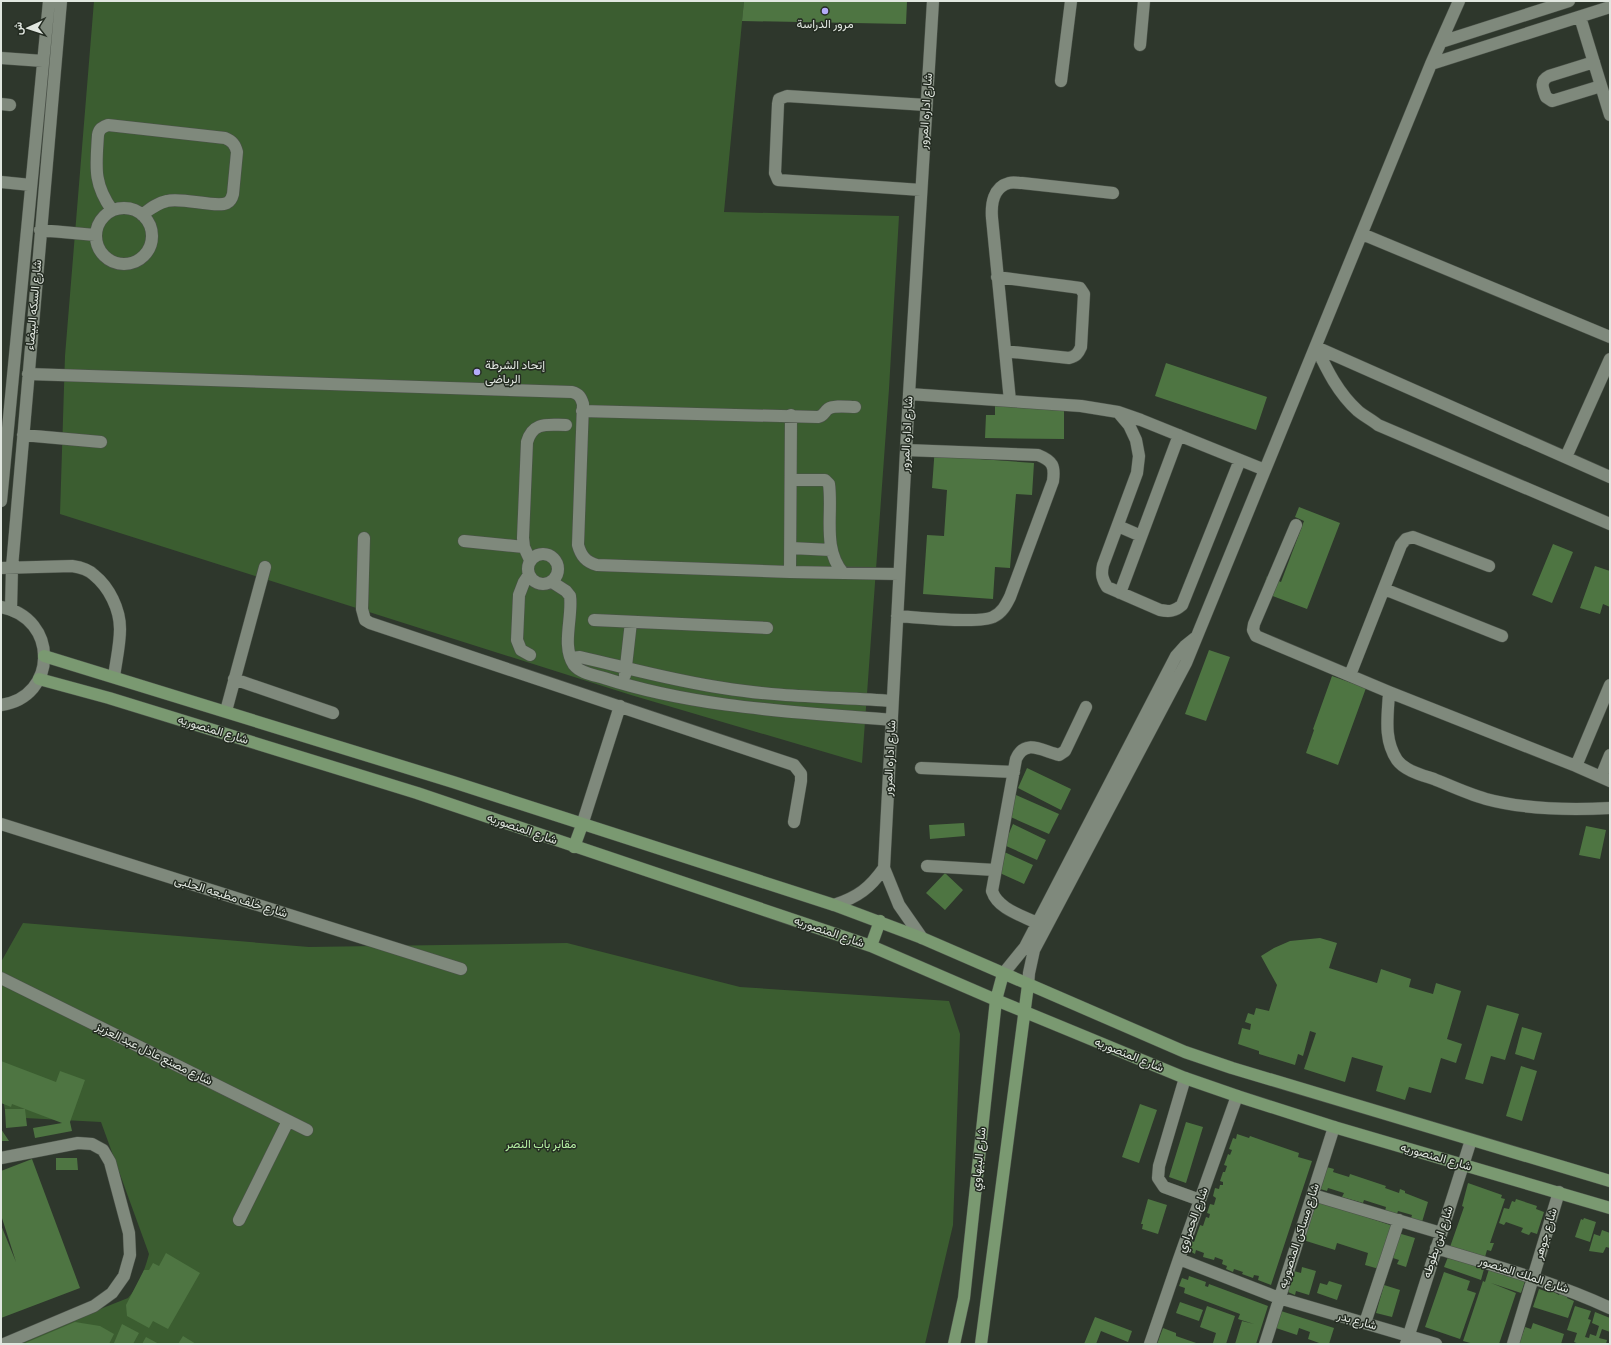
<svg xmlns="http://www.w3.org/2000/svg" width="1611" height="1345" viewBox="0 0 1611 1345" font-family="'Source Sans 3',Vazirmatn,sans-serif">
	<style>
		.green { fill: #3b5d30 }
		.building { fill: #4e7542 }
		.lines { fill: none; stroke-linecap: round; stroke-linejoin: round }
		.minor-casing { stroke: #4b5249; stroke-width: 13 }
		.major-casing { stroke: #4b5249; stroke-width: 13 }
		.minor { stroke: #7f897c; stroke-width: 12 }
		.major { stroke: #7a9971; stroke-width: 12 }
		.poi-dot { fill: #b4acf9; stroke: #242c22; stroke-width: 1.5 }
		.labels { text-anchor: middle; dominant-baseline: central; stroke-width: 3; stroke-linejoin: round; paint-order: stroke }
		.poi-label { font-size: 12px; fill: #e1e7e0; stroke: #242c22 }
		.street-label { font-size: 12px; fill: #e1e7e0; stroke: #242c22 }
		.park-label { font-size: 12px; fill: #b5f0a3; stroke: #242c22 }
	</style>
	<rect width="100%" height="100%" fill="#2e372c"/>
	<path class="green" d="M94 1H744L724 212 899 216 889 389 862 763 631 695 60 514 65 356Z
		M23 923 309 947 567 943 740 987 949 1001 960 1034 953 1225 925 1344H12L128 1298C139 1286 145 1269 149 1254L101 1122 6 1117 1 1086V962Z"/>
	<path class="building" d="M744 1H907L906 24 742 21Z
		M1166 363 1267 397 1256 430 1155 396Z
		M995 404 1064 405V439L985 438 986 415H995Z
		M935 446 952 457 1034 463 1032 495 1016 494 1010 568 995 567 993 599 923 594 927 535 944 536 947 490 932 488Z
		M1299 507 1340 523 1307 609 1262 592 1267 576 1281 582 1304 521 1295 517Z
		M1553 544 1573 552 1552 603 1532 595Z
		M1595 566 1610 571V607L1603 604 1600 614 1580 608Z
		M1209 650 1230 657 1206 721 1185 714Z
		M1332 676 1366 688 1338 765 1306 753 1314 730 1313 729Z
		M1027 768 1071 789 1061 810 1018 788Z
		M1016 795 1059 814 1049 834 1006 815Z
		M964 823 965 836 930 839 929 825Z
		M1013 824 1046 840 1037 860 1004 845Z
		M1586 826 1606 830 1600 859 1579 855Z
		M1000 850 1033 865 1024 884 991 869Z
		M945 873 963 890 945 910 926 893Z
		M1320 938 1337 943 1329 968 1377 983 1381 969 1411 979 1409 987 1433 994 1436 983 1461 991 1447 1039 1462 1044 1456 1063 1441 1058 1431 1093 1409 1087 1405 1100 1376 1091 1383 1066 1352 1057 1345 1082 1304 1069 1316 1033 1310 1031 1303 1056 1298 1054 1295 1065 1259 1054V1051L1238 1044 1242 1028 1250 1030 1251 1024 1245 1022 1248 1013 1254 1015 1256 1008 1269 1011 1277 985 1261 956 1274 948 1290 941Z
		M1487 1005 1519 1014 1505 1060 1491 1056 1483 1084 1465 1079Z
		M1522 1027 1542 1033 1534 1060 1515 1054Z
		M1 1061 56 1082 60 1071 85 1080 70 1122 72 1131 35 1138 33 1128 62 1123 25 1109 27 1126 6 1128 5 1109H25L12 1104 11 1107 1 1103Z
		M1521 1066 1537 1071 1522 1121 1506 1116Z
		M1140 1104 1157 1110 1139 1163 1122 1157Z
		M1186 1122 1203 1127 1186 1183 1169 1177Z
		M1 1129 9 1141H1Z
		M1237 1134 1249 1138 1250 1136 1299 1153 1298 1157 1312 1161 1271 1285 1258 1280 1259 1276 1254 1275 1253 1278 1242 1274 1243 1272 1234 1269 1233 1272 1226 1269 1227 1266 1222 1264 1223 1260 1215 1257 1214 1260 1203 1257 1204 1253 1196 1250 1195 1254 1188 1250 1191 1241 1194 1242 1200 1225 1203 1226 1206 1217 1209 1218 1210 1214 1207 1213 1210 1204 1214 1205 1216 1198 1213 1196 1215 1188 1219 1189 1220 1185H1223V1182L1220 1181 1223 1172H1225L1227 1166 1224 1165 1228 1154 1230 1155 1232 1150 1229 1149 1233 1138 1236 1139Z
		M56 1158H77L78 1170H56Z
		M32 1159 80 1288 1 1318V1225L16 1262 1 1215V1171Z
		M1323 1166 1334 1169 1333 1172 1349 1177 1350 1174 1386 1186 1385 1188 1399 1193 1400 1189 1405 1191V1193L1428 1202 1422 1222 1411 1218 1412 1215 1398 1211 1397 1214 1385 1211 1386 1207 1364 1200 1363 1203 1342 1197 1344 1193 1328 1188 1327 1191 1317 1188Z
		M1468 1183 1502 1195 1501 1198 1505 1199 1490 1243H1494L1491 1251 1487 1250 1485 1257 1450 1247 1464 1207 1462 1206Z
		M1148 1199 1167 1205 1158 1234 1142 1229 1143 1224H1141Z
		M1516 1199 1537 1206 1536 1209 1544 1212 1537 1234 1531 1232 1529 1235 1521 1232 1523 1228 1506 1222 1504 1225 1499 1223 1504 1208 1509 1209 1512 1201 1515 1202Z
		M1316 1200 1393 1226 1379 1269 1365 1265 1368 1253 1337 1243 1335 1250 1303 1240Z
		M1584 1218 1596 1222 1590 1242 1575 1237 1581 1219 1583 1220Z
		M1602 1230 1610 1233V1248L1606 1247 1603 1253 1589 1251 1594 1234 1600 1236Z
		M1398 1233 1415 1238 1406 1267 1397 1264 1399 1260 1390 1257Z
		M166 1253 200 1273 168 1329 153 1321 149 1328 127 1316 126 1305 144 1270H149L153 1263 159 1266Z
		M1448 1257 1484 1269 1481 1280 1444 1267Z
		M1302 1267 1316 1271 1309 1295 1296 1291 1295 1295 1288 1292 1294 1271 1301 1273Z
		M1489 1269 1525 1281 1521 1293 1491 1283 1516 1293 1499 1344H1474L1463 1341 1483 1281 1485 1282Z
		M1444 1272 1470 1281 1467 1290 1476 1293 1460 1339 1425 1327Z
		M1189 1276 1206 1282 1205 1286 1208 1287 1209 1284 1268 1306 1256 1344H1235L1242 1321 1254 1324 1238 1319 1240 1314 1184 1293 1185 1288 1179 1286 1182 1278 1188 1280Z
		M1329 1281 1342 1285 1337 1300 1317 1293 1320 1283 1327 1285Z
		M1384 1285 1400 1290 1392 1317 1376 1313Z
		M1546 1288 1559 1295 1560 1293 1568 1296 1567 1298 1574 1301 1568 1318 1533 1307 1539 1289 1545 1291Z
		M1180 1302 1203 1310 1199 1321 1176 1313Z
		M1207 1306 1235 1316 1226 1344 1213 1343 1216 1333 1200 1327Z
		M1575 1306 1591 1311 1588 1319 1591 1320 1585 1337 1589 1338 1590 1334 1596 1336 1599 1326 1592 1323 1595 1312 1610 1318V1332L1602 1329 1599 1338 1607 1340 1606 1344H1579L1574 1342 1577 1333 1567 1330Z
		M1281 1311 1334 1328 1329 1344H1322L1308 1339 1310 1332 1299 1328 1297 1335 1276 1328Z
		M1095 1317 1132 1331 1128 1342 1101 1331 1096 1344H1084Z
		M75 1322 100 1326 114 1334 109 1344H23Z
		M1533 1323 1564 1334 1561 1344H1519L1525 1327 1531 1329Z
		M122 1324 139 1333 133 1344H116L114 1343Z
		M1163 1328 1176 1333V1336L1199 1344H1157Z
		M183 1336 196 1344H178Z
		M146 1337 159 1344H142Z"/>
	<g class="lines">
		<g class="minor-casing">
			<path id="minor" d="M1580 17 1610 115
				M1441 42 1569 1
				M1140 45 1144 1
				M1 58 43 61
				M1594 62 1549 76C1539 81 1543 89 1546 97L1552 101 1601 86
				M1431 64 1610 7
				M1061 81 1071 1
				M1 104 10 105
				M1 182 31 185
				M921 190 778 180 775 173 778 104 779 99 787 96 926 105
				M96 236a28 28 0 1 1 56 0a28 28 0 1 1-56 0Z
				M112 210C93 183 96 167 98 135 99 129 102 127 108 125L225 138C232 141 235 144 237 152L233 194C232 198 231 201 227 203 216 208 182 197 167 201 157 203 150 209 142 215
				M40 230 95 235
				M1362 234 1610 337
				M997 277 1073 287 1080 288 1084 294 1081 347C1078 354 1076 356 1069 358L1005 351
				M1316 347C1327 370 1338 393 1358 411 1364 416 1372 420 1378 425L1610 524
				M1316 347 1610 477
				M28 374 572 392C579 394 581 397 583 404L578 545C581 556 586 562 597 565L790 572 899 574
				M909 394 1081 406 1118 412 1141 420 1265 470
				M1010 401 992 218C991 205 993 187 1009 183 1013 182 1018 183 1022 183L1113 193
				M582 411 818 417C824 416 824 412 828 409 834 405 848 407 855 407
				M1118 412 1129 425 1136 440 1139 456 1137 473 1103 565C1101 574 1102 579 1107 587L1160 610C1170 612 1175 611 1182 605L1240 460
				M23 435 101 442
				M1566 457 1610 359
				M791 480H825L829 484C833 514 822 548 843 573
				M1 501 49 1
				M1296 525 1254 624 1253 630 1256 636 1389 692 1576 766 1610 781
				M1118 526 1141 536
				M364 538 362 609 365 620 370 623 794 765 801 774V781L794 822
				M464 541 524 547
				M791 548 831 550
				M528 569a15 15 0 1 1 30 0a15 15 0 1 1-30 0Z
				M530 560 524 547 523 538 527 442C533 421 548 425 566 425
				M1 568 72 566C79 567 88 569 94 575 109 587 120 609 120 629 120 645 116 661 114 677
				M790 572 791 415
				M528 576 524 582 519 595 517 640 521 650 530 655
				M552 582 566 591 570 596C573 617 561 646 574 665 580 673 594 675 604 678 696 708 796 712 892 720
				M1384 589 1502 636
				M1120 593 1179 435
				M1 607C59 618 58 697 1 705
				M11 609 12 567 61 1
				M897 616C916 617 979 624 993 617 1002 613 1006 605 1010 597L1053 481C1055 466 1053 461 1038 455L906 450
				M594 620 767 628
				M571 658 580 657C628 668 674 681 723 688 778 697 836 697 892 701
				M625 675 631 622
				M1350 675 1401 545 1406 539 1413 537 1489 566
				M234 679 333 713
				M1389 692C1388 715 1383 739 1397 760 1405 771 1422 775 1434 779 1451 786 1468 794 1486 799 1523 809 1571 810 1610 808
				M226 711 265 567
				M1576 766 1610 685
				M921 768 1014 772
				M1601 777 1610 755
				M1 824 461 969
				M582 825 620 706
				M927 866 995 870
				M834 905C858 897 870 888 884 868
				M1037 923C1021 915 998 909 992 891L1016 759C1025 738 1042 751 1059 755L1065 751 1086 707
				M922 938 899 905 884 868 909 394 933 1
				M1003 974 1025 947 1176 656 1185 646 1195 638
				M1 978 307 1130
				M1028 985 1029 973 1034 950 1186 663 1431 64 1459 1
				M1185 1078 1159 1166 1158 1178 1164 1187 1200 1200
				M1 1158 78 1143 92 1144 103 1150 110 1162 129 1233 130 1255 124 1276 112 1293 94 1306 4 1344
				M1313 1195 1441 1233
				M239 1220 288 1121
				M1436 1248C1495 1266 1554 1282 1610 1308
				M1179 1259 1279 1298 1436 1344
				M1365 1323 1399 1220
				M1150 1344 1179 1259 1237 1096
				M1265 1344 1334 1127
				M1406 1344 1471 1140
				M1513 1344 1559 1192"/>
		</g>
		<g class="major-casing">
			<path id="major" d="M44 656 453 782 834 905 922 938 1185 1052 1232 1068 1610 1181
				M39 679 109 698 417 793 871 946 996 1000 1185 1078 1237 1096 1334 1127 1610 1208
				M574 847 582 825
				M871 946 880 921
				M954 1344 964 1298 996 1000 1003 974
				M981 1344 1028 985"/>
		</g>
		<use href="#minor" class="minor"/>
		<use href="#major" class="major"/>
	</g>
	<g class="poi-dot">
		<circle cx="825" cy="11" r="4"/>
		<circle cx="477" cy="372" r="4"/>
	</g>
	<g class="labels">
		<g class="poi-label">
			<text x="825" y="24">مرور الدراسة</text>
			<text x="485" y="365" text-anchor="start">إتحاد الشرطة<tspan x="485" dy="14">الرياضى</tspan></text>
		</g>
		<g class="street-label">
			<text transform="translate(926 111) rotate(-86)">شارع اداره المرور</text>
			<text transform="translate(34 305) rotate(-85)">شارع السكه البيضاء</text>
			<text transform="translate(907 434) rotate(-87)">شارع اداره المرور</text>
			<text transform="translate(213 730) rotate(17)">شارع المنصوريه</text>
			<text transform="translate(890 758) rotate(-87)">شارع اداره المرور</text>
			<text transform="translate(522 829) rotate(19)">شارع المنصوريه</text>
			<text transform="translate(231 897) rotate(17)">شارع خلف مطبعه الحلبى</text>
			<text transform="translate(829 932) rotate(19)">شارع المنصوريه</text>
			<text transform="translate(154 1054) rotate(26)">شارع مصنع عادل عبد العزيز</text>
			<text transform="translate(1129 1055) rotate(22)">شارع المنصوريه</text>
			<text transform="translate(1436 1157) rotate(16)">شارع المنصوريه</text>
			<text transform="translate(979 1159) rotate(-84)">شارع البنهاوي</text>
			<text transform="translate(1193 1220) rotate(-70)">شارع الحمراوي</text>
			<text transform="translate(1546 1234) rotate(-73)">شارع جوهر</text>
			<text transform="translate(1299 1236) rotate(-72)">شارع مساكن المنصوريه</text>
			<text transform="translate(1438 1242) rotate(-72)">شارع ابن بطوطه</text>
			<text transform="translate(1524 1275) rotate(18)">شارع الملك المنصور</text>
			<text transform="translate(1357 1321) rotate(16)">شارع بدر</text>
		</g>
		<g class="park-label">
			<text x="541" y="1144">مقابر باب النصر</text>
		</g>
	</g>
	<rect width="1611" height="1345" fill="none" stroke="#e1e7e0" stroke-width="4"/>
	<g transform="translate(28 28) rotate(267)" stroke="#242c22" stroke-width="3" paint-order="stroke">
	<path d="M0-3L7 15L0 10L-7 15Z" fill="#e1e7e0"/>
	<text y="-6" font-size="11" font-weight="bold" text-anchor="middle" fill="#e1e7e0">ش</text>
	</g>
</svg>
